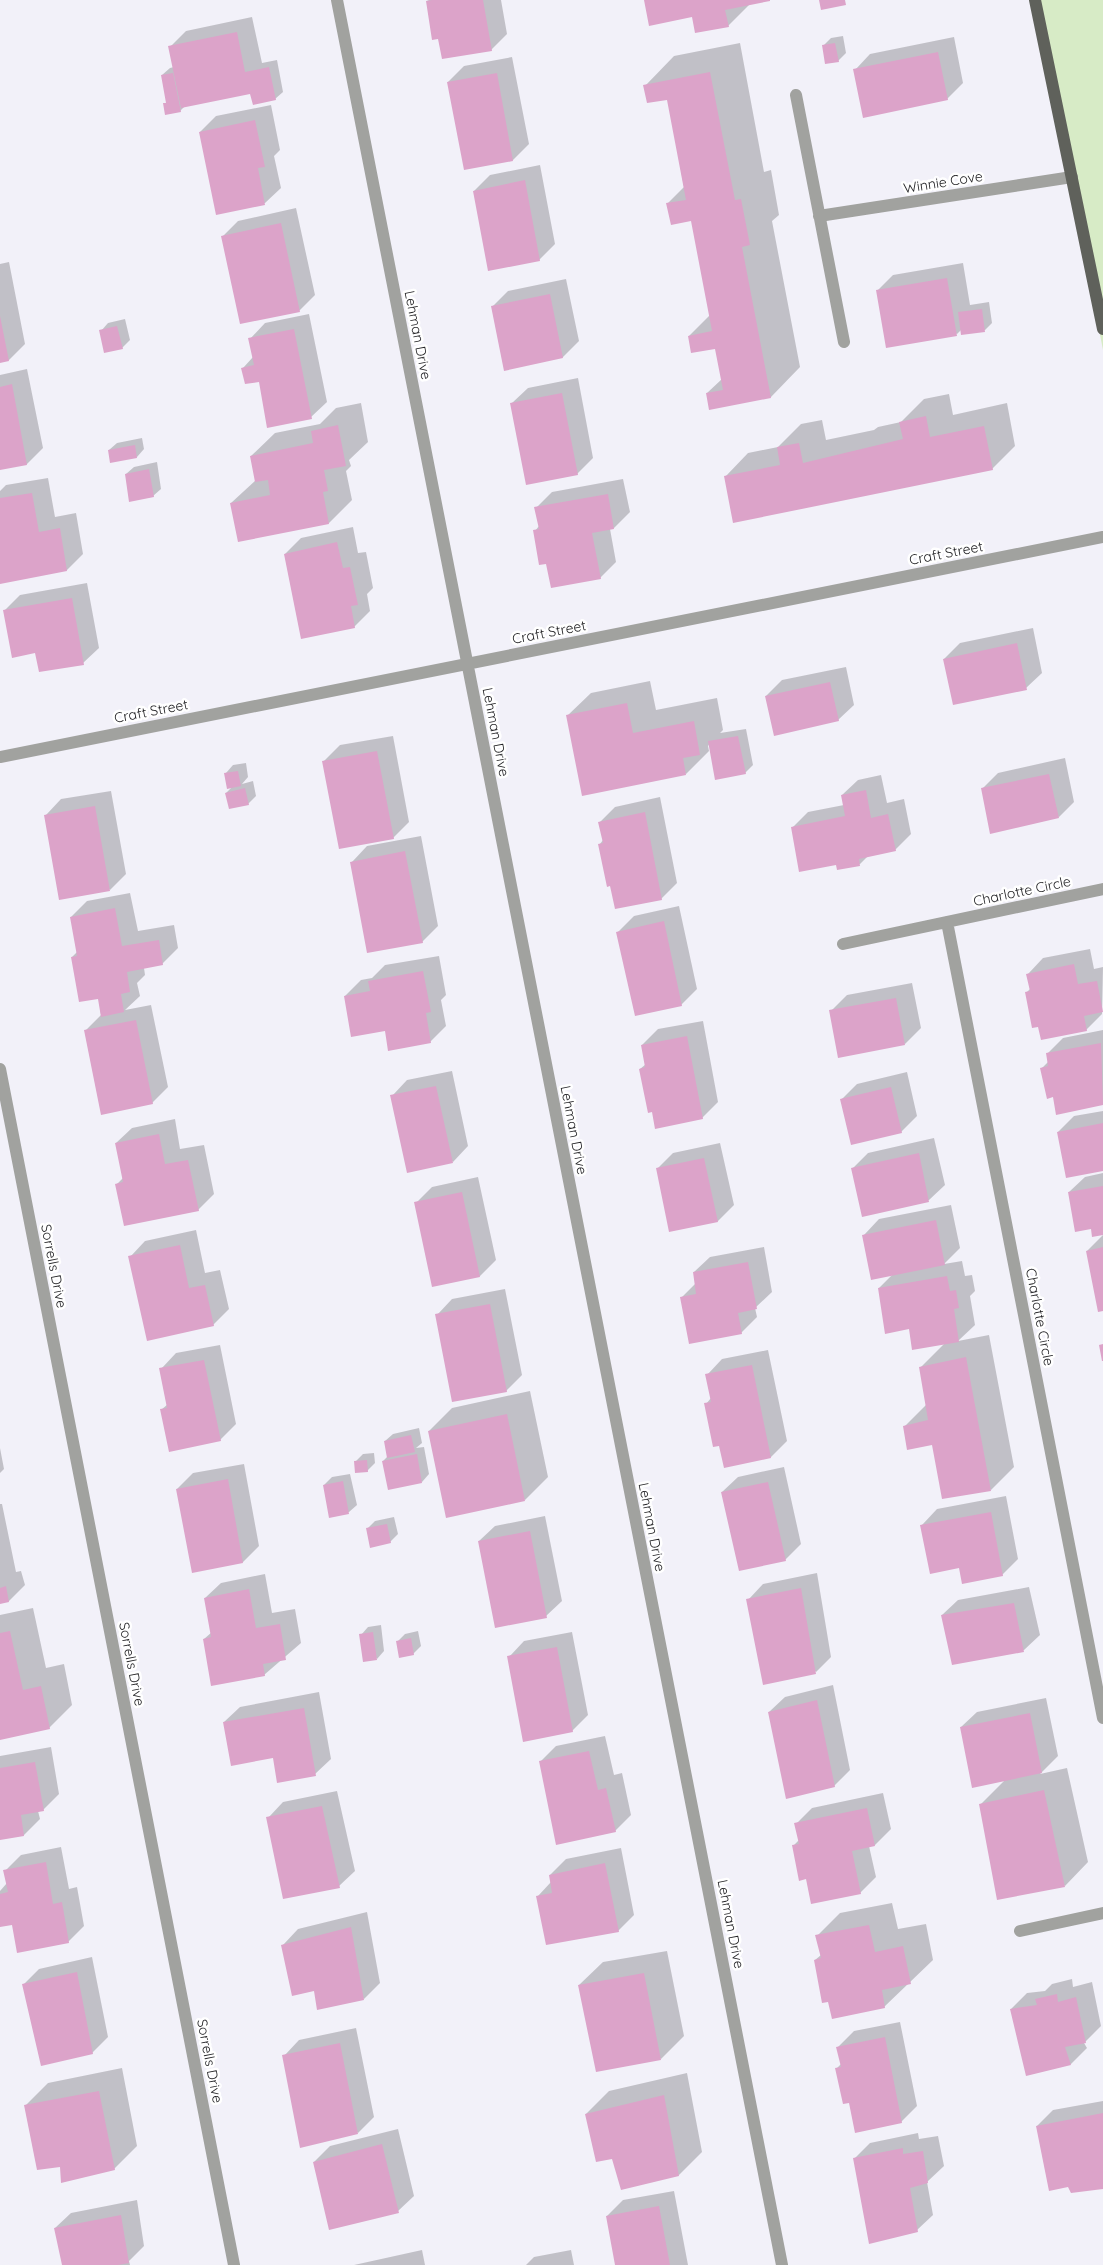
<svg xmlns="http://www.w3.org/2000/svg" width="1103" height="2265" viewBox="0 0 1103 2265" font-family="Quicksand,sans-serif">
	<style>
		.green { fill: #d7ebc6 }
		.shadow { fill: #0003 }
		.building { fill: #dca3c9 }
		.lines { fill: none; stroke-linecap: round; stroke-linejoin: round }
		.minor { stroke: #a1a29f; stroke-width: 12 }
		.major { stroke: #5f615b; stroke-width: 12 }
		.labels { text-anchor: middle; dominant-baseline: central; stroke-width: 5; stroke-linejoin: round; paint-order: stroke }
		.street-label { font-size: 14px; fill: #232326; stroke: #fff }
	</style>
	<rect width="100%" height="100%" fill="#f2f1f9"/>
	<path class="green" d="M1034 0H1103V350Z"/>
	<path class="shadow" d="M429 0H501L507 34 491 50 439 38 427 1Z
		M646 0H768L750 4 728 26Z
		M252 17 262 63 277 60 283 92 275 99 251 91 185 106 180 111 165 104 167 101 162 75 170 68 174 67 170 47 186 31Z
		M843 36 846 53 838 61 823 46 831 38Z
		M954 37 963 83 947 99 855 70 870 54Z
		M740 43 764 172 771 170 779 215 772 221 800 367 771 397 707 393 722 379 716 348 689 336 710 315 692 220 668 203 684 187 668 98 645 86 674 56Z
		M512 57 529 144 513 160 465 168 448 82 464 66Z
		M271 105 280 150 274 156 281 188 265 203 217 213 200 132 216 116Z
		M540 165 555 244 539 260 474 191 490 175Z
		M296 208 315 295 299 311 223 236 238 221Z
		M9 262 25 344 9 360 0 362V264Z
		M963 263 970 305 989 302 992 323 985 330 962 329 957 334 877 291 893 275Z
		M566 279 579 341 563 357 505 369 492 307 508 291Z
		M309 314 327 402 311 417 243 368 253 357 250 339 265 323Z
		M125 319 130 340 122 348 101 331 108 323Z
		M27 369 43 448 27 464 0 469V375Z
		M578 378 593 458 577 474 512 403 528 388Z
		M949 394 953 415 1007 403 1015 446 992 469 725 477 748 453 778 447 801 424 822 420 826 440 874 430 878 427 901 422 924 399Z
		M361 403 368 442 349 460 351 466 346 471 352 500 329 523 231 503 256 480 251 456 275 433 320 424 336 408Z
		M142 438 144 449 137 457 109 450 117 443Z
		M157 462 161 489 153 496 126 474 134 467Z
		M48 478 55 517 76 513 83 554 67 570 0 582V491L6 485Z
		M623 479 630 512 614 528 610 529 616 562 600 578 547 562 535 531 539 526 536 508 552 492Z
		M353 527 358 553 366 552 373 588 367 594 370 611 354 627 285 554 301 538Z
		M87 583 99 648 83 663 36 652 4 611 20 595Z
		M1033 628 1042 673 1026 688 944 659 960 643Z
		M846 667 854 705 838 720 766 696 782 680Z
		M650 681 656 710 717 698 723 730 720 733 746 729 753 765 745 773 710 743 708 746 709 751 686 774 567 716 591 693Z
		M393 736 409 822 393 838 324 761 340 745Z
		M1065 758 1074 802 1059 817 982 789 998 773Z
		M246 763 248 777 242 784 253 781 256 796 248 804 226 793 233 786 226 773 233 765Z
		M881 775 887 803 904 799 911 834 895 850 869 855 860 864 837 863 792 828 808 812 844 805 842 795 858 780Z
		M111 791 126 874 110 890 46 815 61 799Z
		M660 797 677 883 661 899 600 844 603 840 600 822 615 807Z
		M421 836 438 926 422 942 352 862 367 846Z
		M130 893 138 931 174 925 178 948 162 964 144 968 145 975 137 983 140 996 125 1010 151 1005 168 1087 152 1103 85 1031 101 1015 99 997 72 957 77 952 71 917 87 901Z
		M679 906 697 989 681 1005 618 932 634 916Z
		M1090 949 1094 969 1103 967 1102 1014 1086 1030 1039 1026 1026 993 1030 989 1028 974 1043 958Z
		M439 956 446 995 441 1000 446 1026 430 1042 386 1030 345 996 361 980 372 978 385 965Z
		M912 983 921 1028 905 1044 831 1011 847 995Z
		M703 1021 718 1102 702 1118 653 1111 640 1069 646 1064 642 1045 658 1029Z
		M1103 1030V1104L1057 1113 1054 1096 1042 1068 1049 1061 1047 1054 1063 1038Z
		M452 1071 468 1146 453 1162 392 1096 407 1080Z
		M907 1072 917 1116 901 1132 841 1100 857 1084Z
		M1103 1111V1170L1058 1132 1074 1116Z
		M175 1119 180 1149 204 1145 214 1194 198 1210 117 1184 123 1178 116 1143 132 1128Z
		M934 1138 945 1185 929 1200 863 1215 853 1168 868 1153Z
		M720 1143 734 1205 718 1221 670 1231 657 1169 673 1153Z
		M1103 1173V1234L1092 1228 1069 1192 1085 1177Z
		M478 1177 496 1260 480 1276 433 1286 416 1203 432 1187Z
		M951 1205 960 1248 944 1264 962 1261 965 1276 972 1275 975 1291 970 1296 975 1325 958 1341 989 1335 1014 1467 991 1490 933 1444 904 1427 927 1404 921 1367 945 1343 910 1328 879 1288 893 1274 864 1235 879 1219Z
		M196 1230 205 1273 220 1270 229 1309 213 1325 130 1257 145 1241Z
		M1103 1235V1310L1087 1251Z
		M764 1247 772 1292 755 1308 757 1317 741 1333 682 1297 696 1283 694 1272 710 1257Z
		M505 1289 522 1375 506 1391 437 1315 452 1299Z
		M220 1345 236 1424 220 1440 161 1410 168 1404 161 1369 176 1353Z
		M768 1350 787 1441 771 1457 725 1466 720 1444 706 1404 711 1398 707 1375 722 1359Z
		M530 1391 548 1477 525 1500 429 1431 452 1408Z
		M419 1428 422 1443 416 1448 424 1447 429 1474 422 1482 383 1461 388 1456 385 1441 393 1434Z
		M0 1448 4 1469 0 1473Z
		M374 1453 375 1463 367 1471 356 1461 363 1454Z
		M244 1464 259 1546 243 1562 193 1571 177 1489 193 1473Z
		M784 1467 801 1544 785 1560 722 1492 738 1477Z
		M350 1474 357 1505 349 1512 330 1516 324 1485 332 1477Z
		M1006 1496 1018 1559 1002 1575 960 1567 922 1525 937 1509Z
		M0 1504H2L16 1572 21 1571 25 1585 9 1601 0 1603Z
		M545 1516 562 1601 546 1616 479 1541 495 1526Z
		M394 1517 398 1534 390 1542 368 1528 375 1521Z
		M817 1573 831 1657 816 1672 748 1600 763 1584Z
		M265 1574 272 1613 295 1609 301 1643 264 1675 204 1639 212 1632 205 1598 221 1583Z
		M1029 1587 1040 1635 1024 1650 953 1664 942 1615 958 1600Z
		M33 1608 46 1668 64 1664 72 1705 49 1728 0 1738V1615Z
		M381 1625 384 1651 377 1659 361 1635 368 1627Z
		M418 1631 421 1646 413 1654 398 1641 405 1634Z
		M572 1632 588 1715 572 1731 509 1657 524 1641Z
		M833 1685 850 1770 834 1786 769 1712 785 1697Z
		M319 1692 331 1759 315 1774 274 1757 224 1722 240 1707Z
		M1046 1698 1058 1756 1040 1774 1067 1768 1088 1862 1065 1886 980 1805 1005 1780 961 1727 977 1712Z
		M605 1736 614 1775 622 1773 631 1815 615 1831 540 1762 556 1746Z
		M51 1747 59 1794 43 1810 38 1811 40 1819 24 1835 0 1838V1756Z
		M337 1791 355 1871 339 1886 268 1818 283 1802Z
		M883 1793 891 1829 875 1845 869 1846 876 1877 860 1893 807 1878 794 1845 799 1840 796 1824 812 1808Z
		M61 1847 69 1889 77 1887 84 1926 68 1942 0 1920V1891L7 1883 5 1871 21 1855Z
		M621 1848 634 1915 618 1931 538 1896 551 1882 550 1875 566 1859Z
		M892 1903 898 1929 926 1924 933 1960 884 2007 829 2001 815 1960 821 1955 817 1936 840 1913Z
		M367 1912 380 1983 364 1999 283 1945 298 1929Z
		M667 1951 684 2036 661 2059 579 1985 603 1962Z
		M92 1957 108 2037 92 2053 24 1984 39 1969Z
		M1072 1979 1073 1987 1092 1982 1101 2026 1084 2043 1087 2048 1071 2064 1027 2075 1011 2009 1027 1993 1045 1991 1052 1984Z
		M900 2022 917 2106 901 2122 836 2069 842 2063 838 2047 854 2031Z
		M356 2028 374 2117 358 2133 284 2056 299 2040Z
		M122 2068 137 2146 114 2169 61 2166 25 2106 48 2083Z
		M687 2073 702 2152 679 2175 613 2157 586 2114 609 2091Z
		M1103 2101V2188L1037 2126 1053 2110Z
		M398 2129 414 2196 398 2211 314 2162 330 2146Z
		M918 2133 919 2139 938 2136 944 2166 927 2182 933 2215 917 2230 854 2159 870 2143Z
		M674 2191 688 2265H616L607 2216 623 2200Z
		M137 2200 144 2246 129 2261 130 2265H64L55 2228 71 2213Z
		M422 2250 425 2265H354Z
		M571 2250 574 2265H526L534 2257Z"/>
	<path class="building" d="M432 0H483L492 51 442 59 438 39 432 40 426 1Z
		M644 0H770V1L725 10 729 27 695 33 692 17 649 26Z
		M819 0H845L846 5 821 10Z
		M237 32 245 72 269 67 276 100 253 105 250 94 181 108 168 46Z
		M835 43 839 62 825 64 822 45Z
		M938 52 948 100 863 118 853 69Z
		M710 72 735 200 741 199 750 245 742 247 771 398 709 410 706 393 723 390 715 349 691 353 688 336 712 331 691 221 671 225 666 203 686 200 667 100 647 103 643 85Z
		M173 73 181 112 165 115 163 103H166L161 75Z
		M497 73 513 161 464 170 447 82Z
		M255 120 265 167 258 168 265 205 216 215 199 132Z
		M525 180 540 261 488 271 473 191Z
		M281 223 300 312 240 324 221 236Z
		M947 278 957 336 886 348 876 290Z
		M550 294 563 358 504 371 491 306Z
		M982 309 985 332 961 335 958 312Z
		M0 316 9 361 0 363Z
		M117 326 123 349 104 353 99 330Z
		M294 329 312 419 267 428 259 382 245 384 241 368 254 365 248 338Z
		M12 384 27 465 0 470V387Z
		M562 393 578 475 526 485 510 403Z
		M926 416 930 437 984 426 993 470 733 523 724 476 780 465 777 447 799 443 803 463 903 439 899 422Z
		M338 425 346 466 324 470 328 491 323 492 329 524 238 542 230 503 270 495 268 480 255 482 250 456 313 443 311 431Z
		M135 445 137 458 110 463 108 450Z
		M149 469 154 497 129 502 125 474Z
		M32 493 39 532 60 528 67 571 0 584V498Z
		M608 494 614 529 592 533 601 579 551 588 546 564 539 565 533 530 539 529 534 507Z
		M337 542 343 568 350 567 358 605 351 606 355 628 301 639 284 554Z
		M72 598 84 665 39 672 35 653 12 658 3 610Z
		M1017 643 1027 690 953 705 943 659Z
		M830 682 839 721 774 736 765 696Z
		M627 703 633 733 694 721 700 755 683 758 686 775 582 796 566 715Z
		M738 736 746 774 715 780 708 741Z
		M377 751 394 839 339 849 322 761Z
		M238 771 241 786 227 789 224 773Z
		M1049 774 1059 818 990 834 981 788Z
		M245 788 249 805 229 809 225 793Z
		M866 790 871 818 888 814 896 851 859 859 860 866 837 870 836 865 799 872 791 827 845 816 841 795Z
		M95 806 110 891 59 900 44 815Z
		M645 812 662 900 615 909 610 886 607 887 598 844 603 843 598 822Z
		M405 851 423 943 367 953 350 862Z
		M115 908 122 946 159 940 163 965 127 972 130 992 121 994 124 1012 101 1017 98 999 79 1002 71 957 77 956 70 917Z
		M664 921 682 1006 635 1016 616 932Z
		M1074 964 1078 984 1097 981 1103 1012 1084 1016 1087 1031 1041 1040 1038 1027 1032 1028 1025 992 1030 991 1026 974Z
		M423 971 431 1012 426 1013 431 1043 388 1051 385 1031 351 1037 344 996 370 991 368 981Z
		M896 998 905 1045 838 1058 829 1010Z
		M136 1020 153 1104 101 1115 84 1030Z
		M687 1036 703 1119 655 1129 652 1112 648 1113 639 1069 645 1067 641 1045Z
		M1101 1043 1103 1105 1056 1115 1053 1097 1047 1099 1040 1068 1048 1066 1046 1053Z
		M436 1086 453 1163 407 1173 390 1095Z
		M891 1087 902 1133 851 1145 840 1099Z
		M1103 1123V1171L1066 1178 1057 1132Z
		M159 1134 165 1164 188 1160 199 1211 124 1226 115 1184 123 1182 115 1143Z
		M919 1153 929 1202 862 1217 851 1168Z
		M704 1158 718 1222 669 1232 656 1168Z
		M1103 1186V1235L1092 1237 1091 1229 1075 1232 1068 1192Z
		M462 1192 480 1277 432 1287 414 1202Z
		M936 1220 945 1265 871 1280 862 1235Z
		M180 1245 189 1288 205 1285 214 1326 147 1341 128 1256Z
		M1103 1247V1311L1098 1312 1086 1251Z
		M748 1262 757 1309 738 1313 742 1334 689 1344 680 1297 696 1294 693 1272Z
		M947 1276 950 1291 956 1290 959 1308 954 1309 959 1342 912 1350 909 1329 885 1334 878 1288Z
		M490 1304 507 1392 452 1402 435 1314Z
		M1103 1344V1361H1102L1099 1345Z
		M966 1357 991 1491 942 1499 932 1445 907 1450 903 1426 928 1420 919 1367Z
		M204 1360 221 1441 169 1452 160 1409 167 1408 159 1368Z
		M752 1365 771 1458 724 1468 719 1446 713 1447 704 1403 711 1402 705 1374Z
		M507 1414 525 1501 446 1518 428 1431Z
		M411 1435 415 1452 387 1458 384 1441Z
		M417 1454 422 1483 388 1490 382 1461Z
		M367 1460 368 1472 355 1473 354 1461Z
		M228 1479 243 1563 192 1573 176 1489Z
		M343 1481 349 1514 329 1518 323 1485Z
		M768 1482 786 1561 739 1571 721 1492Z
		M991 1512 1003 1576 962 1584 959 1568 930 1574 920 1525Z
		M387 1524 391 1543 370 1548 366 1528Z
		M530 1531 547 1618 495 1628 478 1541Z
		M6 1586 9 1602 0 1604V1588Z
		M801 1588 816 1674 763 1685 746 1599Z
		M249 1589 256 1628 280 1624 286 1660 263 1664 265 1676 211 1686 203 1639 211 1637 204 1598Z
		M1014 1603 1024 1652 952 1665 941 1615Z
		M10 1631 23 1690 41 1686 50 1729 0 1740V1633Z
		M373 1632 377 1660 363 1662 359 1634Z
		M411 1638 414 1655 399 1658 396 1641Z
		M557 1647 573 1732 523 1742 507 1656Z
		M817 1700 835 1787 786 1799 768 1712Z
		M304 1708 316 1776 277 1783 273 1758 231 1766 223 1722Z
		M1030 1713 1042 1773 972 1788 960 1727Z
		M589 1751 598 1790 606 1788 616 1832 556 1845 539 1761Z
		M35 1762 44 1811 21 1815 24 1836 0 1840V1768Z
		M1044 1790 1065 1887 997 1900 979 1804Z
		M322 1806 340 1888 283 1899 266 1817Z
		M867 1808 875 1846 852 1851 861 1894 811 1904 806 1879 799 1881 792 1845 799 1844 794 1823Z
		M46 1862 53 1904 62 1902 69 1943 17 1953 12 1925 0 1927V1894L8 1892 3 1870Z
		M605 1863 619 1932 546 1945 536 1896 552 1893 549 1875Z
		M869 1925 875 1952 903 1946 911 1984 882 1990 885 2008 832 2019 828 2002 822 2003 814 1960 821 1958 815 1935Z
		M351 1927 364 2000 317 2010 314 1991 292 1996 281 1945Z
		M77 1972 93 2054 41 2066 22 1984Z
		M644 1973 661 2060 596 2072 578 1985Z
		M1057 1994 1058 2002 1076 1997 1086 2043 1065 2047 1071 2065 1026 2076 1010 2009 1037 2005 1035 1999Z
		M885 2037 902 2123 855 2133 849 2103 843 2104 835 2068 841 2067 836 2047Z
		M340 2043 358 2134 300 2148 282 2055Z
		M99 2091 115 2170 61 2183 60 2167 37 2170 24 2105Z
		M664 2095 679 2176 621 2190 612 2159 596 2162 585 2114Z
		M1103 2113V2189L1071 2193 1068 2187 1049 2191 1036 2126Z
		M382 2144 399 2213 329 2230 313 2162Z
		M903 2148V2154L923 2151 928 2183 910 2188 918 2232 869 2244 853 2158Z
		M659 2206 670 2265H615L606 2216Z
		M121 2215 129 2263 118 2265H62L54 2228Z"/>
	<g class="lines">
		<path class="minor" d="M337 0 782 2265
			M796 95 844 342
			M819 216 1072 177
			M0 757 1103 537
			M947 922 1103 1718
			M843 944 1103 889
			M0 1069 234 2265
			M1020 1931 1103 1913"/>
		<path class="major" d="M1035 0 1103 329"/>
	</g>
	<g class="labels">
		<g class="street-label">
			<text transform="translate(943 182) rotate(-9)">Winnie Cove</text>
			<text transform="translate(418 335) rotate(79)">Lehman Drive</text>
			<text transform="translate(946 553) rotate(-11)">Craft Street</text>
			<text transform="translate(549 632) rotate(-11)">Craft Street</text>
			<text transform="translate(151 711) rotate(-11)">Craft Street</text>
			<text transform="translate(496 732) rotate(79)">Lehman Drive</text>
			<text transform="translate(1022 891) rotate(-12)">Charlotte Circle</text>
			<text transform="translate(574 1130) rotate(79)">Lehman Drive</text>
			<text transform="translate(54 1266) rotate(79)">Sorrells Drive</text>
			<text transform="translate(1040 1317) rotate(79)">Charlotte Circle</text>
			<text transform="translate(652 1527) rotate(79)">Lehman Drive</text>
			<text transform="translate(132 1664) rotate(79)">Sorrells Drive</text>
			<text transform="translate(731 1924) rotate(79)">Lehman Drive</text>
			<text transform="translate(210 2061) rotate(79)">Sorrells Drive</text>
		</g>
	</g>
</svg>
